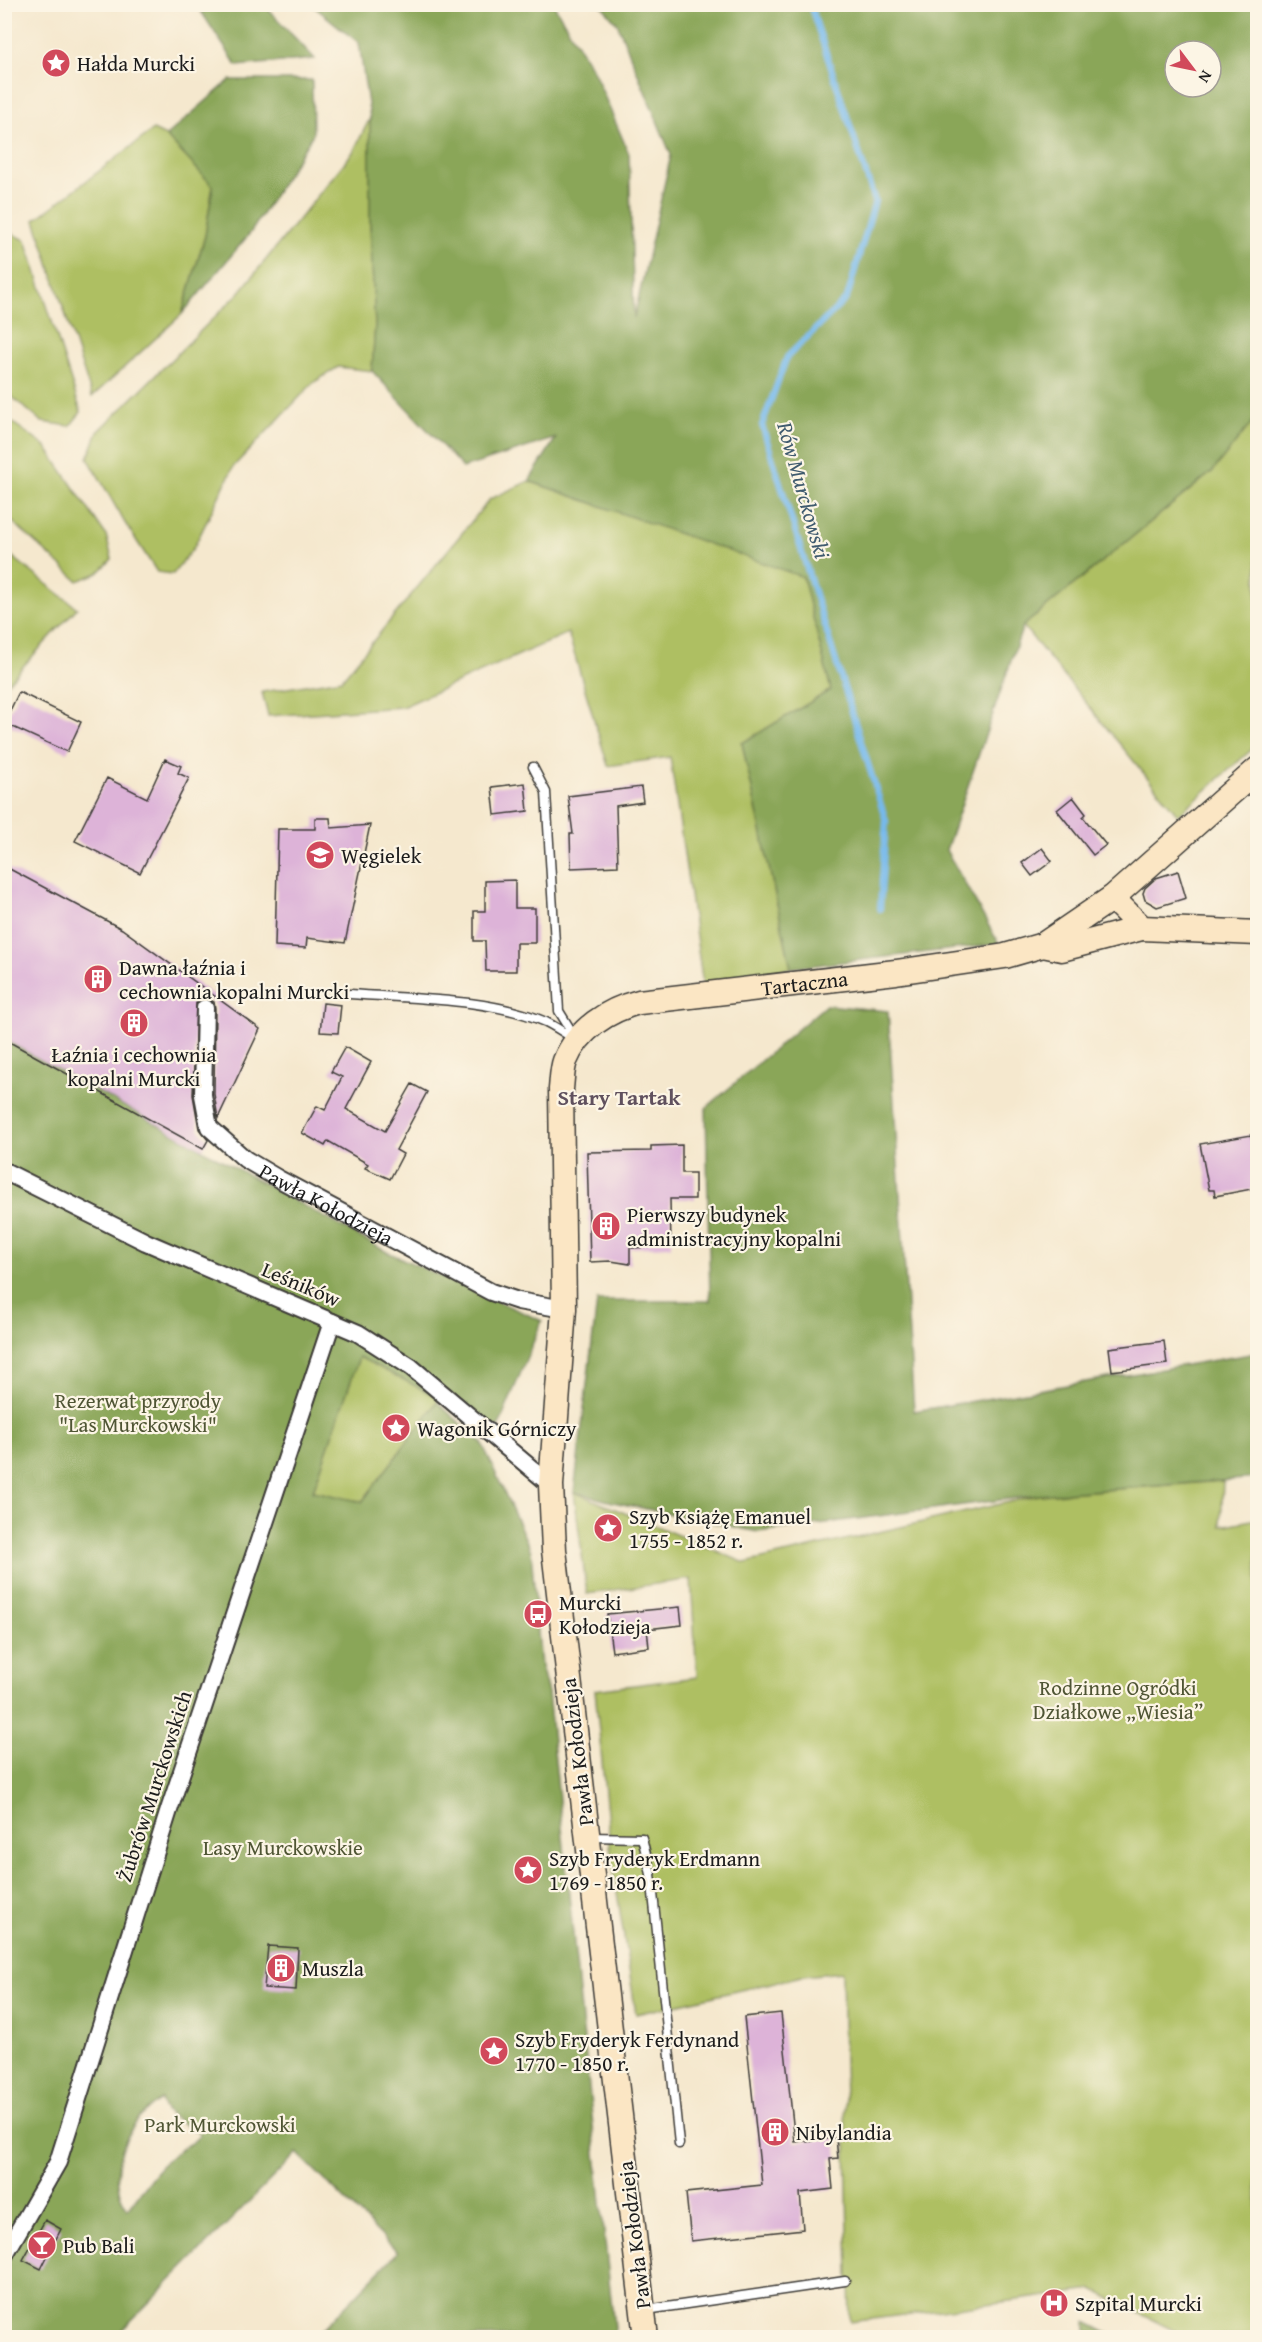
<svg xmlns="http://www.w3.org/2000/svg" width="1262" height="2342" viewBox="0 0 1262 2342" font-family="'Gentium Book Plus',serif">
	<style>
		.green { fill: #aebf62; stroke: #656e3f; stroke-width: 1.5 }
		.forest { fill: #8aa658; stroke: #53613a; stroke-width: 1.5; fill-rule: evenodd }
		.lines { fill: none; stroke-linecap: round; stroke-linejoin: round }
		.stream { stroke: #76b9ec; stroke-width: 6 }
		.building { fill: #ddb3d8 }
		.lane-casing { stroke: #3d3b37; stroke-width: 11 }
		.street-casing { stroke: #3d3b37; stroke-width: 20 }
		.secondary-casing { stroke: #3d3b37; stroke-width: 27 }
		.lane { stroke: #fff; stroke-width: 8 }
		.street { stroke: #fff; stroke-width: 16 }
		.secondary { stroke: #fbe6c4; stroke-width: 24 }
		.labels { text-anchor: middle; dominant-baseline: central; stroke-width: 4.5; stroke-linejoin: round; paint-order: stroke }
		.poi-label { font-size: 21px; fill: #1c1c1c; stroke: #fcf5e5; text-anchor: start }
		.street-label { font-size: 21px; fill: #1c1c1c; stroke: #fcf5e5 }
		.park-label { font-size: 21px; fill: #4f5534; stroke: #fcf5e5 }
		.water-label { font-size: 22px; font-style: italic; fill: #405b6f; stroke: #fcf5e5 }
		.neighbourhood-label { font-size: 22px; font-weight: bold; fill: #60515e; stroke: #fcf5e5 }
	</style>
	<rect width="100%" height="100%" fill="#fcf5e5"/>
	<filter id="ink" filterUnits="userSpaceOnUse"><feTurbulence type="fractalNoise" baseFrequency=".0167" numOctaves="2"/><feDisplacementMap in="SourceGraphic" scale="12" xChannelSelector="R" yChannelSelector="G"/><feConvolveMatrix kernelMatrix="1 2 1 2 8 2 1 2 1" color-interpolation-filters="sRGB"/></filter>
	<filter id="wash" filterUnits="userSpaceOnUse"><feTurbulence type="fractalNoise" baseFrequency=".008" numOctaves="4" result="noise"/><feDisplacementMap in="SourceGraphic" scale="24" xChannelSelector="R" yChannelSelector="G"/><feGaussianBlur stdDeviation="1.35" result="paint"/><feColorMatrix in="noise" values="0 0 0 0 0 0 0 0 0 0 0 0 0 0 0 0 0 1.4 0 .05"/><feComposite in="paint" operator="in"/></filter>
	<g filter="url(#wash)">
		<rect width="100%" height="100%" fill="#f5e8ce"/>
		<path class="green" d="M370 118V224L375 325 372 371 338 367 313 383 234 466 194 547 173 574 157 572 125 523 88 458 98 432 239 293 353 152Z
			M153 130 166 136 213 185 205 236 182 314 92 397 35 220Z
			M5 231 26 240 81 412 70 426 42 422 5 391Z
			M1257 416V745L1178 815 1023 626 1213 471Z
			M5 417 46 447 106 535 112 559 98 573 78 581 5 515Z
			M529 481 803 576 831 690 742 743 791 968 703 985 670 757 608 766 568 633 402 707 268 716 262 692 342 679 490 499Z
			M4 550 77 608 5 686H4Z
			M359 1357 440 1398 362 1502 313 1491Z
			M1223 1481 1221 1526 1257 1519V2337H1187L1093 2290 850 2322 842 1972 802 1976 636 2014 611 1854 595 1690 697 1677 691 1579 587 1594 574 1492 745 1563 1039 1495Z"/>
		<path class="forest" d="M190 5H264L315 59 237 66 200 10Z
			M312 5H554L595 74 629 154 634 318 671 155 617 23 601 5H1257V416L1213 471 1023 626 946 850 999 944 791 968 742 743 831 690 803 577 529 481 556 438 463 468 372 371 375 325 370 224V118L359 43ZM1175 51H1211V87H1175Z
			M230 80H312L313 134 251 232 182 314 205 236 213 186 166 136Z
			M826 1005 888 1011 914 1411 1257 1353V1478L1039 1495 758 1532 608 1501 574 1492 597 1301H710L706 1108Z
			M4 1039 387 1252 542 1321 498 1428 359 1357 313 1491 362 1502 437 1402 482 1443 531 1551 541 1666 548 1693 615 2337H315L398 2252 297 2153 115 2337H5ZM161 2100C166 2119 187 2124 200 2134 197 2142 185 2145 178 2151 156 2167 144 2188 128 2209 103 2177 126 2119 161 2100Z
			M1086 2322 1115 2337H1086Z"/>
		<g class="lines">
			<path class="stream" d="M810 4 875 201 847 298 787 357 762 425 886 821 880 909"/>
		</g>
		<g id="blocks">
			<path class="building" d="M19 692 81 722 67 752 4 723Z
				M165 759 181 766 178 773 189 778 140 873 75 841 107 778 147 798Z
				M525 783 528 811 495 815 492 787Z
				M641 787 643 802 616 806 618 866 571 868 570 834H573L568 796Z
				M1073 797 1086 814 1083 817 1106 845 1093 855 1057 810Z
				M315 818H330L331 828 370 825 345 943 307 938 306 948 275 946 278 829H315Z
				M1042 848 1052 861 1032 876 1022 863Z
				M4 866 122 929 260 1029 218 1118 214 1094 215 1008 214 1002 206 998 199 999 196 1003 193 1095 199 1129 208 1140 203 1149 4 1039Z
				M1178 871 1186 898 1157 907 1145 900 1143 893 1145 888 1156 878Z
				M515 880V908H535V943H516V971H486L485 941H474V911H485V881Z
				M323 1003 341 1005 338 1033 320 1032Z
				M345 1047 371 1062 346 1109 385 1131 412 1084 427 1092 396 1150 403 1154 390 1179 365 1168 368 1164 328 1141 325 1146 302 1133 317 1106 325 1110 342 1077 331 1072Z
				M1251 1135 1257 1170V1188L1215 1196 1214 1190H1209L1200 1144Z
				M682 1145V1173H695V1199H670L671 1246 630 1248V1264L611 1261 590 1262 587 1152 651 1151V1146Z
				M1164 1341 1167 1364 1112 1371 1109 1348Z
				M680 1607 682 1625 647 1629 649 1647 612 1652 607 1614Z
				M268 1946 298 1948 296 1990 264 1988Z
				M781 2013 795 2142 836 2138 838 2158 830 2159 833 2189 800 2193 803 2229 691 2241 686 2193 762 2185 744 2017Z
				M45 2220 61 2229 41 2269 23 2260Z"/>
		</g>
	</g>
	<g filter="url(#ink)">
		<use href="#blocks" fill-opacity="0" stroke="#3d3b37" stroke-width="1.5"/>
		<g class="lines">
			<g class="lane-casing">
				<path id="lane" d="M533 767 546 792 559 1011 575 1037
					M350 994C412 999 489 998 546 1022 556 1027 565 1033 574 1039
					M590 1837 642 1838 651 1874 679 2144
					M646 2310 845 2281"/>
			</g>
			<g class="street-casing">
				<g id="street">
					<path id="s1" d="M205 1008 203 1095 209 1127 245 1159 277 1178 491 1292 518 1301 564 1309"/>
					<path d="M4 1171 146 1242 358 1333 411 1367 551 1485"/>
					<path d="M4 2256 58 2162 169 1810 332 1322"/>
				</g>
			</g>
			<g class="secondary-casing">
				<g id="secondary">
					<path d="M1112 898 1142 928 1258 933"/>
					<path d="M1043 945 1062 949 1142 928"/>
					<path id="s2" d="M646 2338 554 1550 551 1485 564 1309 561 1089C562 1080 562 1069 565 1061 578 1029 608 1010 639 1002L896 972 1005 956 1043 945 1112 898 1258 769"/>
				</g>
			</g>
			<use href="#lane" class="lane"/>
			<use href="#street" class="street"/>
			<use href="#secondary" class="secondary"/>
		</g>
	</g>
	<defs>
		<g id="sight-disc" transform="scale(1.5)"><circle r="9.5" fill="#d1495b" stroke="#fcf5e5"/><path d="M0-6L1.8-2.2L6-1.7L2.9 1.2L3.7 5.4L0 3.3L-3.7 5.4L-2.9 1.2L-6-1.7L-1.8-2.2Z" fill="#fff"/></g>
		<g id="school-disc" transform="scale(1.5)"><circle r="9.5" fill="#d1495b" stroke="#fcf5e5"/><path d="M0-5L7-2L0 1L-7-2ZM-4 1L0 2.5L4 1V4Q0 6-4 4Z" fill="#fff"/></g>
		<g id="building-disc" transform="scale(1.5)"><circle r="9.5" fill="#d1495b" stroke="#fcf5e5"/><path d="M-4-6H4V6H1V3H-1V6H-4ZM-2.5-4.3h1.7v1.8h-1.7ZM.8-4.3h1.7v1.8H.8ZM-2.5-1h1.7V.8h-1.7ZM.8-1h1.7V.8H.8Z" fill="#fff"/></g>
		<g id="bus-disc" transform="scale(1.5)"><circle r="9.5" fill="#d1495b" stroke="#fcf5e5"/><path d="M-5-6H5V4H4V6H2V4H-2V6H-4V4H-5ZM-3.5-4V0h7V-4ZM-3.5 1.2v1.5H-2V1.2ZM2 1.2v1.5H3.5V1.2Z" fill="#fff"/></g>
		<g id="bar-disc" transform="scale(1.5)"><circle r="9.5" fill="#d1495b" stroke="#fcf5e5"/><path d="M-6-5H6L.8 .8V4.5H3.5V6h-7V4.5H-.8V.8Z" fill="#fff"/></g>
		<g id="hospital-disc" transform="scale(1.5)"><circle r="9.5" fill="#d1495b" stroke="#fcf5e5"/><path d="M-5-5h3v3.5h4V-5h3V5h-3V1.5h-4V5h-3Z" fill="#fff"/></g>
	</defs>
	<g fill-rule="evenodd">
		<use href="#sight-disc" x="56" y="63"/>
		<use href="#school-disc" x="320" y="855"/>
		<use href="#building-disc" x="98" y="979"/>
		<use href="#building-disc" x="134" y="1023"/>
		<use href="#building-disc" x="606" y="1226"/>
		<use href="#sight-disc" x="396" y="1428"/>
		<use href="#sight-disc" x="608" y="1528"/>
		<use href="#bus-disc" x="538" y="1614"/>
		<use href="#sight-disc" x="528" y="1870"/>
		<use href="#building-disc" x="281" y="1968"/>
		<use href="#sight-disc" x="494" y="2051"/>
		<use href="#building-disc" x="775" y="2132"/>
		<use href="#bar-disc" x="42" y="2245"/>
		<use href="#hospital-disc" x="1054" y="2303"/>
	</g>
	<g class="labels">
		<g class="poi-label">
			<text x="77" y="63">Hałda Murcki</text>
			<text x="341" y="855">Węgielek</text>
			<text x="119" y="967">Dawna łaźnia i<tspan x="119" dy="24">cechownia kopalni Murcki</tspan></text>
			<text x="134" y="1054" text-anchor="middle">Łaźnia i cechownia<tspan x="134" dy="24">kopalni Murcki</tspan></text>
			<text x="627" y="1214">Pierwszy budynek<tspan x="627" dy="24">administracyjny kopalni</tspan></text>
			<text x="417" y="1428">Wagonik Górniczy</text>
			<text x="629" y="1516">Szyb Książę Emanuel<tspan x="629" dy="24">1755 - 1852 r.</tspan></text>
			<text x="559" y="1602">Murcki<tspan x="559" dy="24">Kołodzieja</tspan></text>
			<text x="549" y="1858">Szyb Fryderyk Erdmann<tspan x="549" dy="24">1769 - 1850 r.</tspan></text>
			<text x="302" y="1968">Muszla</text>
			<text x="515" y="2039">Szyb Fryderyk Ferdynand<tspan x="515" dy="24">1770 - 1850 r.</tspan></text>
			<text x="796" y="2132">Nibylandia</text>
			<text x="63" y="2245">Pub Bali</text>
			<text x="1075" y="2303">Szpital Murcki</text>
		</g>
		<g class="street-label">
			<text stroke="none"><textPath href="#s2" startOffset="1548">Tartaczna</textPath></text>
			<text stroke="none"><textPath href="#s1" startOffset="261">Pawła Kołodzieja</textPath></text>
			<text transform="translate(301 1284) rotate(23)">Leśników</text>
			<text transform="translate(577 1752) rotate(-97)">Pawła Kołodzieja</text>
			<text transform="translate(154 1786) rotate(-72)">Żubrów Murckowskich</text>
			<text transform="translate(634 2235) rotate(-97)">Pawła Kołodzieja</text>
		</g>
		<g class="park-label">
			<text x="138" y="1400">Rezerwat przyrody<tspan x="138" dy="24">"Las Murckowski"</tspan></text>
			<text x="1118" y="1687">Rodzinne Ogródki<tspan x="1118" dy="24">Działkowe „Wiesia”</tspan></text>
			<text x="283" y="1847">Lasy Murckowskie</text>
			<text x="220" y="2124">Park Murckowski</text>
		</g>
		<g class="water-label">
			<text transform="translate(804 490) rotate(74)">Rów Murckowski</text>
		</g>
		<g class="neighbourhood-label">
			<text x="619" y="1097">Stary Tartak</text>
		</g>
	</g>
	<rect width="1262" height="2342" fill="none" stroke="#fcf5e5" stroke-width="24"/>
	<g transform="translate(1193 69) rotate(122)"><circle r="28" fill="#fcf5e5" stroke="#a29e95" stroke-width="1.5"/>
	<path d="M0-4.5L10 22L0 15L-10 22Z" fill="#d1495b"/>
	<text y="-9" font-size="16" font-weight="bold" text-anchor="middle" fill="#1c1c1c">N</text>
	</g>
</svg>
